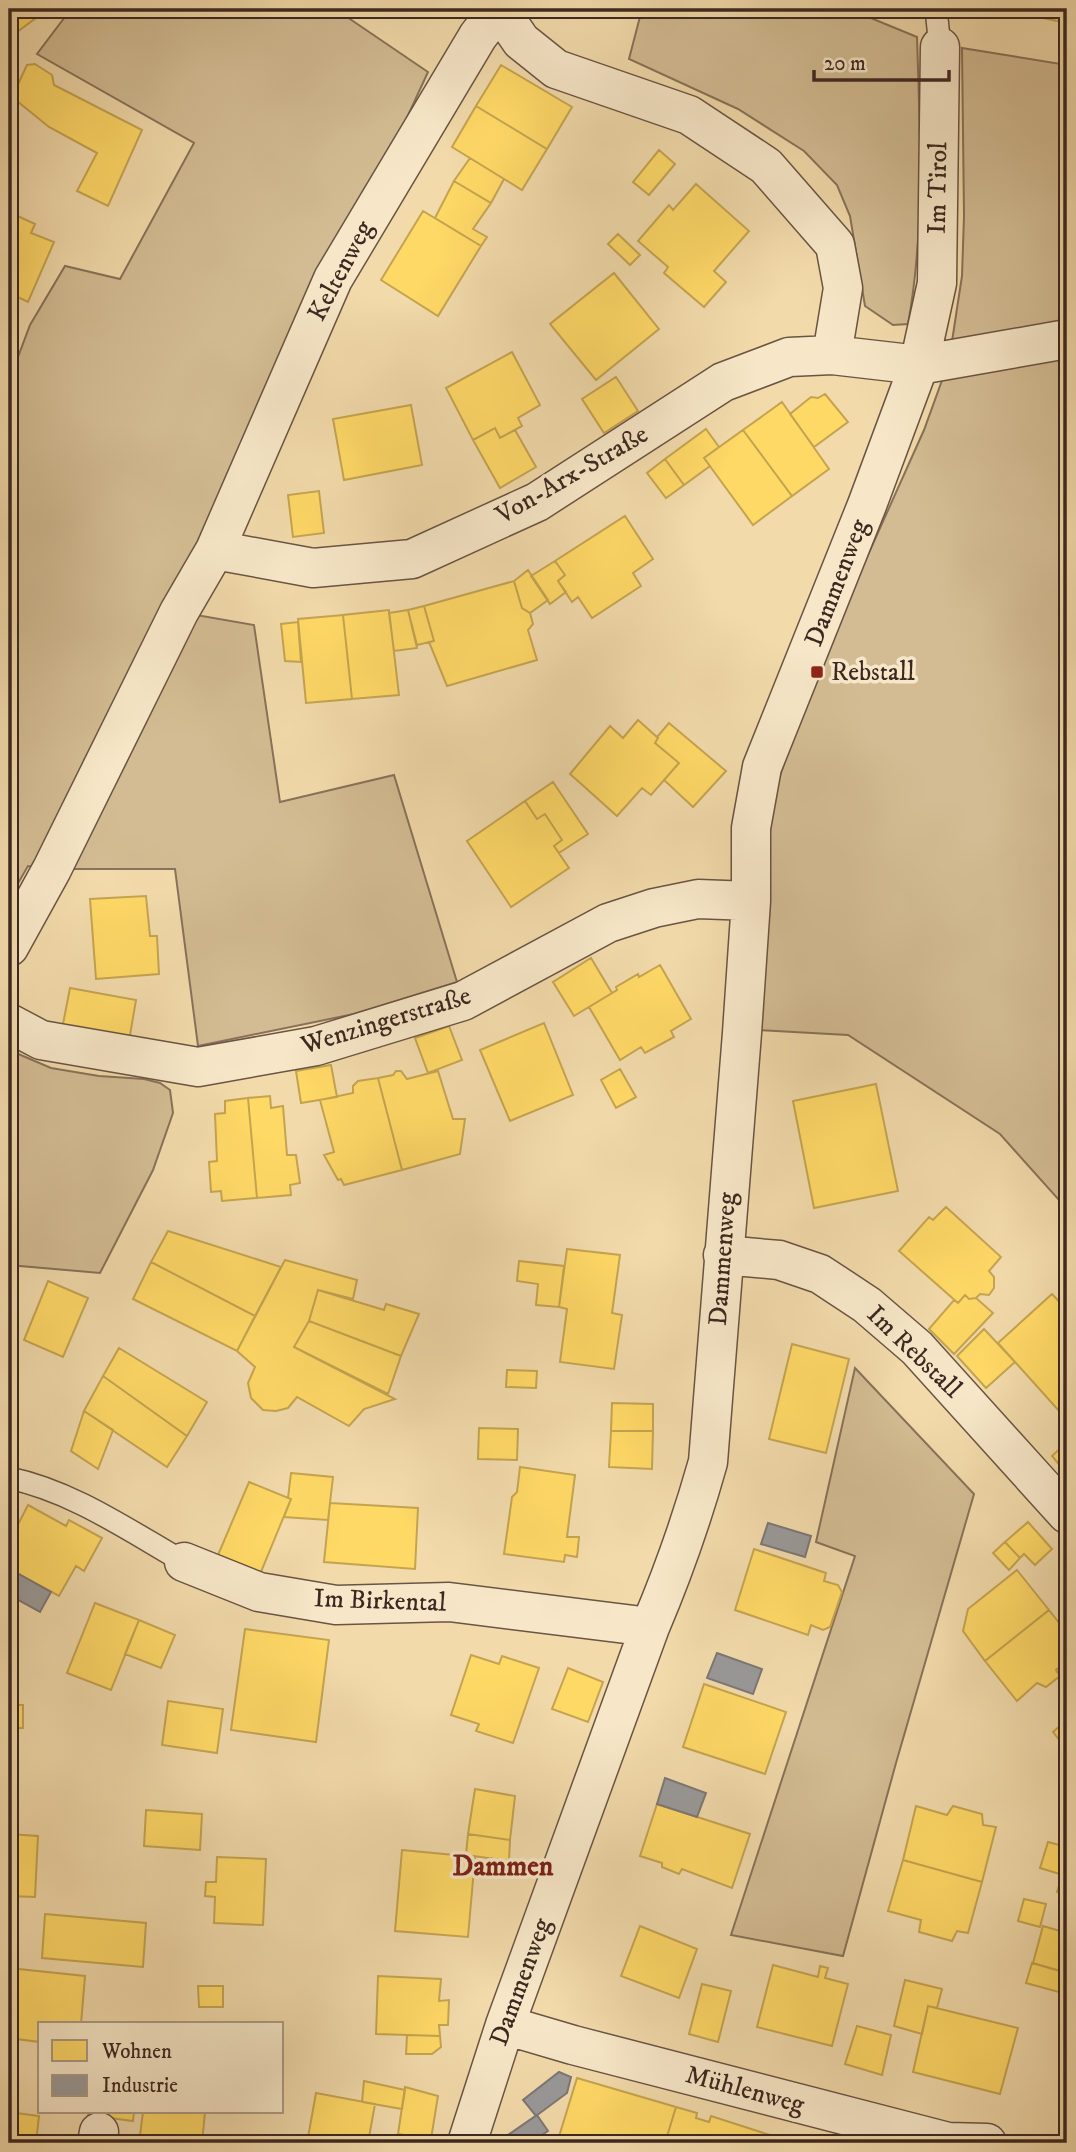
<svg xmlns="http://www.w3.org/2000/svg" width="1076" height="2152" viewBox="0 0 1076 2152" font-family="'IM FELL DW Pica',serif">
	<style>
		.green { fill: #d3bc93; stroke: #88725a; stroke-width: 2 }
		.homes { fill: #ffd966; stroke: #c5a451; stroke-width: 2 }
		.industry { fill: #999; stroke: #7d7775; stroke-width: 2 }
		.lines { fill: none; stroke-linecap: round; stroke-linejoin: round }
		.lane-casing { stroke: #6a5443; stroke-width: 24 }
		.street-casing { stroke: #6a5443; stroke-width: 41 }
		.lane { stroke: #f7e7c8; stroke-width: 21 }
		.street { stroke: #f7e7c8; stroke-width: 38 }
		.poi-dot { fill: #8f2418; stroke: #f7e7c8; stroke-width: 2.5 }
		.labels { text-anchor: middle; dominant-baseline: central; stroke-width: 7; stroke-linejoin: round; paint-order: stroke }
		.street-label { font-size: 26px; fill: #3d2821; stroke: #f7e7c8 }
		.poi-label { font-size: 26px; fill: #3d2821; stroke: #f7e7c8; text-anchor: start }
		.neighbourhood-label { font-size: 28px; font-weight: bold; fill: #7a1f14; stroke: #f7e7c8 }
	</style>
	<rect width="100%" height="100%" fill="#f2daaa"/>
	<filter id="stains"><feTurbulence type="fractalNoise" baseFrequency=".00286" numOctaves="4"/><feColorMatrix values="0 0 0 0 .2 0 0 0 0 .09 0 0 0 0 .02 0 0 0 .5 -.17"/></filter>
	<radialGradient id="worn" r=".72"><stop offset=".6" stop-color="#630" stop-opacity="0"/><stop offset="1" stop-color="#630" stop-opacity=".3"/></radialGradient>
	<path class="green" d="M71 9H351L347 17 428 72 179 612 254 625 280 802 394 775 457 982 354 1014 198 1046 175 869H52L28 866 9 899V381L30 325 65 266 120 279 194 143 37 54Z
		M642 9H849L917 37C920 131 925 232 908 324L893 325 865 306 850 216 837 185 804 151 738 109 629 59Z
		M962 48 1067 65V1209L1000 1134 848 1035 759 1030 762 897 775 791 811 682 924 430 949 361 962 276 964 216Z
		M9 1050 51 1068 99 1076 144 1079 160 1083 170 1090 173 1113 153 1170 100 1273 9 1265Z
		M855 1368 974 1494 896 1763 843 1956 731 1935 855 1556 816 1542Z"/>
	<path class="homes" d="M9 9H48L9 38Z
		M1067 9V23L1004 10V9Z
		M35 64 52 75 54 85 142 130 108 206 77 191 97 153 49 127 12 97 27 65Z
		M501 65 572 107 547 149 476 106Z
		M476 106 547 149 522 190 452 147Z
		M659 150 675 164 649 195 633 182Z
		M470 158 504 179 491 203 454 181Z
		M454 181 491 203 473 229 487 237 481 246 435 218Z
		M696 184 749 231 714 271 726 282 704 307 664 273 668 267 638 241 669 205 673 210Z
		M423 211 481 246 438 316 381 280Z
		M9 212 35 224 31 233 54 242 28 302 9 293Z
		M618 234 640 255 630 265 608 244Z
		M614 273 659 329 596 380 550 324Z
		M512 352 540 405 518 418 522 426 500 438 495 428 473 440 446 388Z
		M616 377 638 411 604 433 582 399Z
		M825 394 848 422 814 447 790 414 811 397 818 398Z
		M782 402 829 469 792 496 743 430Z
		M411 405 422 465 344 480 333 419Z
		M495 428 500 438 515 430 536 467 500 488 473 440Z
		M706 429 719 447 704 458 710 466 684 485 665 459Z
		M743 430 792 496 753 525 704 458Z
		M665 459 684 485 666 498 647 473Z
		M319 491 324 533 293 537 288 495Z
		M625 516 653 559 633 573 641 586 592 618 578 597 572 602 558 581 565 575 555 561Z
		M555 561 565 575 558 581 566 592 550 604 531 576Z
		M528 570 548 600 530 613 522 608 514 581Z
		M514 581 522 608 530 613 533 624 528 630 537 660 447 686 429 642 434 641 424 606Z
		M424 606 434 641 417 645 408 610Z
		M389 610 399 695 352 699 343 615Z
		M408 610 417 648 394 651 389 613Z
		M343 615 352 699 306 703 298 619Z
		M298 622 301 662 285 661 281 624Z
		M638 720 658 738 655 743 679 763 651 795 642 788 617 816 570 774 610 726 623 738Z
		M669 723 726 771 693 807 664 780 679 763 655 743 658 738 657 737Z
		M553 782 588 834 559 853 554 846 562 840 545 814 537 819 525 801Z
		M525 801 537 819 545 814 562 840 554 846 569 868 511 907 467 841Z
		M146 896 150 936H157L159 974 96 979 90 899Z
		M591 958 612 993 574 1016 553 982Z
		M660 965 691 1019 671 1031 674 1037 645 1053 641 1047 620 1060 589 1007 617 990 616 987 638 974 639 977Z
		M70 988 136 1000 129 1041 62 1029Z
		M544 1023 573 1095 510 1121 480 1050Z
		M449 1026 462 1060 428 1073 415 1038Z
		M331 1065 337 1097 301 1103 296 1071Z
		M620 1069 636 1097 616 1108 601 1080Z
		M396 1071H401L407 1079 438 1071 453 1119H465L460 1154 402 1170 378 1078 393 1075Z
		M378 1078 402 1170 344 1185 341 1179 338 1180 324 1155 334 1152 320 1100 353 1093V1086L358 1081Z
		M876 1084 898 1191 814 1208 793 1101Z
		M270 1096 271 1108 283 1106 287 1155H296L300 1183 290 1185 291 1195 257 1198 248 1098Z
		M248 1098 257 1198 222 1201 221 1191 211 1192 209 1162 217 1161 215 1114 225 1113V1101Z
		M946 1207 1001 1257 989 1271 994 1277V1288L989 1295 980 1294 976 1298 969 1299 965 1295 958 1303 899 1251 929 1217 933 1220Z
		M168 1231 281 1267 255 1316 151 1262Z
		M567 1249 620 1255 612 1313 622 1315 614 1369 560 1362 567 1309 559 1307Z
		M285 1260 357 1280 353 1299 318 1290 309 1321 294 1347 395 1399 364 1409 349 1426 297 1397 288 1408 276 1411 263 1410 251 1398 248 1383 255 1367 237 1351Z
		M519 1261 564 1266 559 1307 536 1305 538 1284 517 1281Z
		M151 1262 255 1316 237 1351 133 1299Z
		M48 1281 88 1298 63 1357 24 1340Z
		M318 1290 384 1310 386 1304 419 1314 401 1356 309 1321Z
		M1052 1294 1067 1310V1404L1060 1412 998 1343Z
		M965 1295 969 1299 976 1298 993 1313 954 1354 929 1329 954 1300 958 1303Z
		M309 1321 401 1356 388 1394 294 1347Z
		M984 1329 1015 1362 986 1388 957 1356Z
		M792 1344 849 1359 826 1453 769 1439Z
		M119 1348 207 1402 187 1436 103 1376Z
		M507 1370 537 1371 536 1388 506 1387Z
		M103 1376 187 1436 167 1467 84 1411Z
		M612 1403 653 1404V1431H611Z
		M84 1411 113 1430 98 1469 71 1451Z
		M479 1428 518 1429 517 1460 478 1459Z
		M611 1431H653L652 1469 609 1467Z
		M1067 1442V1474L1052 1456Z
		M520 1467 575 1475 567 1537H579L577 1557 565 1555 564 1562 504 1554 512 1497 517 1492Z
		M291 1473 333 1477 328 1520 284 1517 291 1499 288 1498Z
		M249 1482 291 1499 261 1572 218 1555Z
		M330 1503 418 1508 415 1569 324 1562Z
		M28 1505 66 1526 69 1520 102 1538 84 1571 76 1566 59 1596 9 1569V1542Z
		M1028 1522 1052 1549 1035 1565 1024 1554 1020 1558 1005 1542Z
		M1005 1542 1020 1558 1009 1570 993 1553Z
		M754 1549 826 1573 824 1581 838 1585 842 1592 830 1627 823 1630 811 1625 808 1635 735 1610Z
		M1017 1570 1049 1610 985 1661 963 1631 968 1609Z
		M95 1603 139 1620 111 1690 67 1673Z
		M1049 1610 1067 1633V1661L1056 1670 1060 1676 1046 1687 1037 1683 1017 1701 985 1661Z
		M139 1620 175 1635 161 1668 125 1654Z
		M245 1629 329 1640 316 1742 231 1730Z
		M471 1655 499 1664 502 1656 539 1668 513 1743 476 1731 479 1724 451 1715Z
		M568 1668 603 1682 588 1722 552 1709Z
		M704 1684 786 1712 765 1774 683 1747Z
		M168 1701 223 1709 217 1753 162 1745Z
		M9 1705H23V1728H9Z
		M1067 1720V1750L1053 1732Z
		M475 1789 515 1796 510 1840 468 1834Z
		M657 1804 750 1834 732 1888 682 1869 679 1874 662 1867V1863L640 1856Z
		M916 1806 947 1815 953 1806 982 1814 983 1825 996 1827 982 1882 903 1860Z
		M146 1810 202 1814 200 1850 144 1846Z
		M9 1834 38 1836 35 1897 9 1896Z
		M468 1834 510 1840 509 1861 466 1855Z
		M1048 1842 1067 1847V1861L1063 1875 1040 1868Z
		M402 1850 475 1857 468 1937 395 1931Z
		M217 1857 266 1859 263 1925 214 1923 215 1897 205 1896 206 1882H216Z
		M903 1860 982 1882 968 1933 957 1931 952 1941 919 1932 921 1920 888 1911Z
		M1067 1861V1896L1057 1892Z
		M1024 1899 1046 1904 1040 1927 1018 1921Z
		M45 1914 146 1923 143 1967 42 1958Z
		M640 1926 697 1949 679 1998 621 1976Z
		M1043 1926 1067 1933V1973L1033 1963Z
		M1032 1963 1067 1973 1066 1994 1026 1983Z
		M773 1965 818 1977 820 1966 828 1968 825 1978 848 1984 832 2046 757 2027Z
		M9 1968 85 1976 81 2024H40V2042L9 2038Z
		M378 1976 441 1979 439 2001 449 2000 448 2025H439L440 2036 376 2034Z
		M905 1980 942 1989 937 2008 928 2006 922 2034 894 2026Z
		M702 1984 731 1991 718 2042 689 2034Z
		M198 1986H223V2007H199Z
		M928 2006 1018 2028 1000 2094 913 2072Z
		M857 2026 891 2035 882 2075 845 2064Z
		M407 2035 440 2036 441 2047 432 2054H406Z
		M577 2078 676 2107 665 2143H557Z
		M364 2081 405 2090 402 2109 362 2102Z
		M405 2087 438 2096 431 2139 398 2134Z
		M316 2093 375 2104 368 2143H307Z
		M676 2107 697 2113 696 2118 709 2122 711 2116 773 2136 771 2143H665Z
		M9 2112 39 2116 36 2143H9Z
		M89 2112H134L133 2121 88 2115Z
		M143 2112H205L202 2143H139Z"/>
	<path class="industry" d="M768 1523 811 1536 805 1557 761 1544Z
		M17 1573 51 1592 40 1612 9 1595V1589Z
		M717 1653 762 1669 753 1694 707 1678Z
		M665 1778 706 1793 697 1817 657 1804Z
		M559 2072 571 2077 567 2093 536 2116 523 2100Z
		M537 2115 548 2131 529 2143H510L505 2137Z"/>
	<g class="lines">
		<g class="lane-casing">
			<path id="lane" d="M936 9 940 47
				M9 1478C72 1491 128 1530 184 1562"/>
		</g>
		<g class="street-casing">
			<path id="street" d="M499 9 521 41 556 69 689 115 766 166 835 245 843 288 832 355
				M215 550 313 568 412 559 537 502 723 382 789 357 832 355 919 365 1067 339
				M9 947 52 869 179 612 215 550 333 279 478 36 499 9
				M9 1023 41 1040 198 1067 316 1046 463 1001 608 923 654 908 698 899 751 901
				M723 1255 779 1260 820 1274 867 1305 917 1348 1067 1514
				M184 1562 259 1592 336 1605 449 1602 650 1627
				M505 2025 573 2045 948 2142 987 2143
				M97 2143 99 2132
				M467 2143 505 2025 650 1627C673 1573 692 1519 708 1462L742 1033 751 901V828L762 767 867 505 919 365 937 283 940 47"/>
		</g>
		<use href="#lane" class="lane"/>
		<use href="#street" class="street"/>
	</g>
	<rect class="poi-dot" x="810" y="665" width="14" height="14" rx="3.5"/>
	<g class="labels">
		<g class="street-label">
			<text transform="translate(938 188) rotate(-89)">Im Tirol</text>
			<text transform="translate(341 271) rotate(-62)">Keltenweg</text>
			<text transform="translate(572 475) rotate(-30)">Von-Arx-Straße</text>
			<text transform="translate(837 583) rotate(-69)">Dammenweg</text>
			<text transform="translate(386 1021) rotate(-17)">Wenzingerstraße</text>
			<text transform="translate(723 1259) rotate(-86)">Dammenweg</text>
			<text transform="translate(914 1352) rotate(44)">Im Rebstall</text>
			<text transform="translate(380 1601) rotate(2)">Im Birkental</text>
			<text transform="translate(521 1982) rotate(-70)">Dammenweg</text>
			<text transform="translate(745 2090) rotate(15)">Mühlenweg</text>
		</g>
		<g class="poi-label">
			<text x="831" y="672">Rebstall</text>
		</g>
		<g class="neighbourhood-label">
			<text x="503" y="1866">Dammen</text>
		</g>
	</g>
	<rect width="1076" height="2152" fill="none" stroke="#f2daaa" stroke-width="35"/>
	<rect x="10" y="10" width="1055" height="2131" fill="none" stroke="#3d2821" stroke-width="3.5"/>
	<rect x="18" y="18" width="1041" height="2117" fill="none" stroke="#3d2821" stroke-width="2"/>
	<rect x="38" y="2022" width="245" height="91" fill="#f7e7c8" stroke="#ad9b85" stroke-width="2"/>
	<rect x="52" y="2040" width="35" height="21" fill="#ffd966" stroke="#ad9b85" stroke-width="2"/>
	<text x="102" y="2058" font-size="21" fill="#3d2821">Wohnen</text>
	<rect x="52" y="2075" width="35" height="21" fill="#999999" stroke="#ad9b85" stroke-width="2"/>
	<text x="102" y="2092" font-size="21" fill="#3d2821">Industrie</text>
	<path d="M814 70v10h135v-10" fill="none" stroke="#3d2821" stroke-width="3.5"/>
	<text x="824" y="70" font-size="21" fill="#3d2821" stroke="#f7e7c8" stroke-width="5" paint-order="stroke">20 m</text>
	<rect width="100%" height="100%" filter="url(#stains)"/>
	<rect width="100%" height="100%" fill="url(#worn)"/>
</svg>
